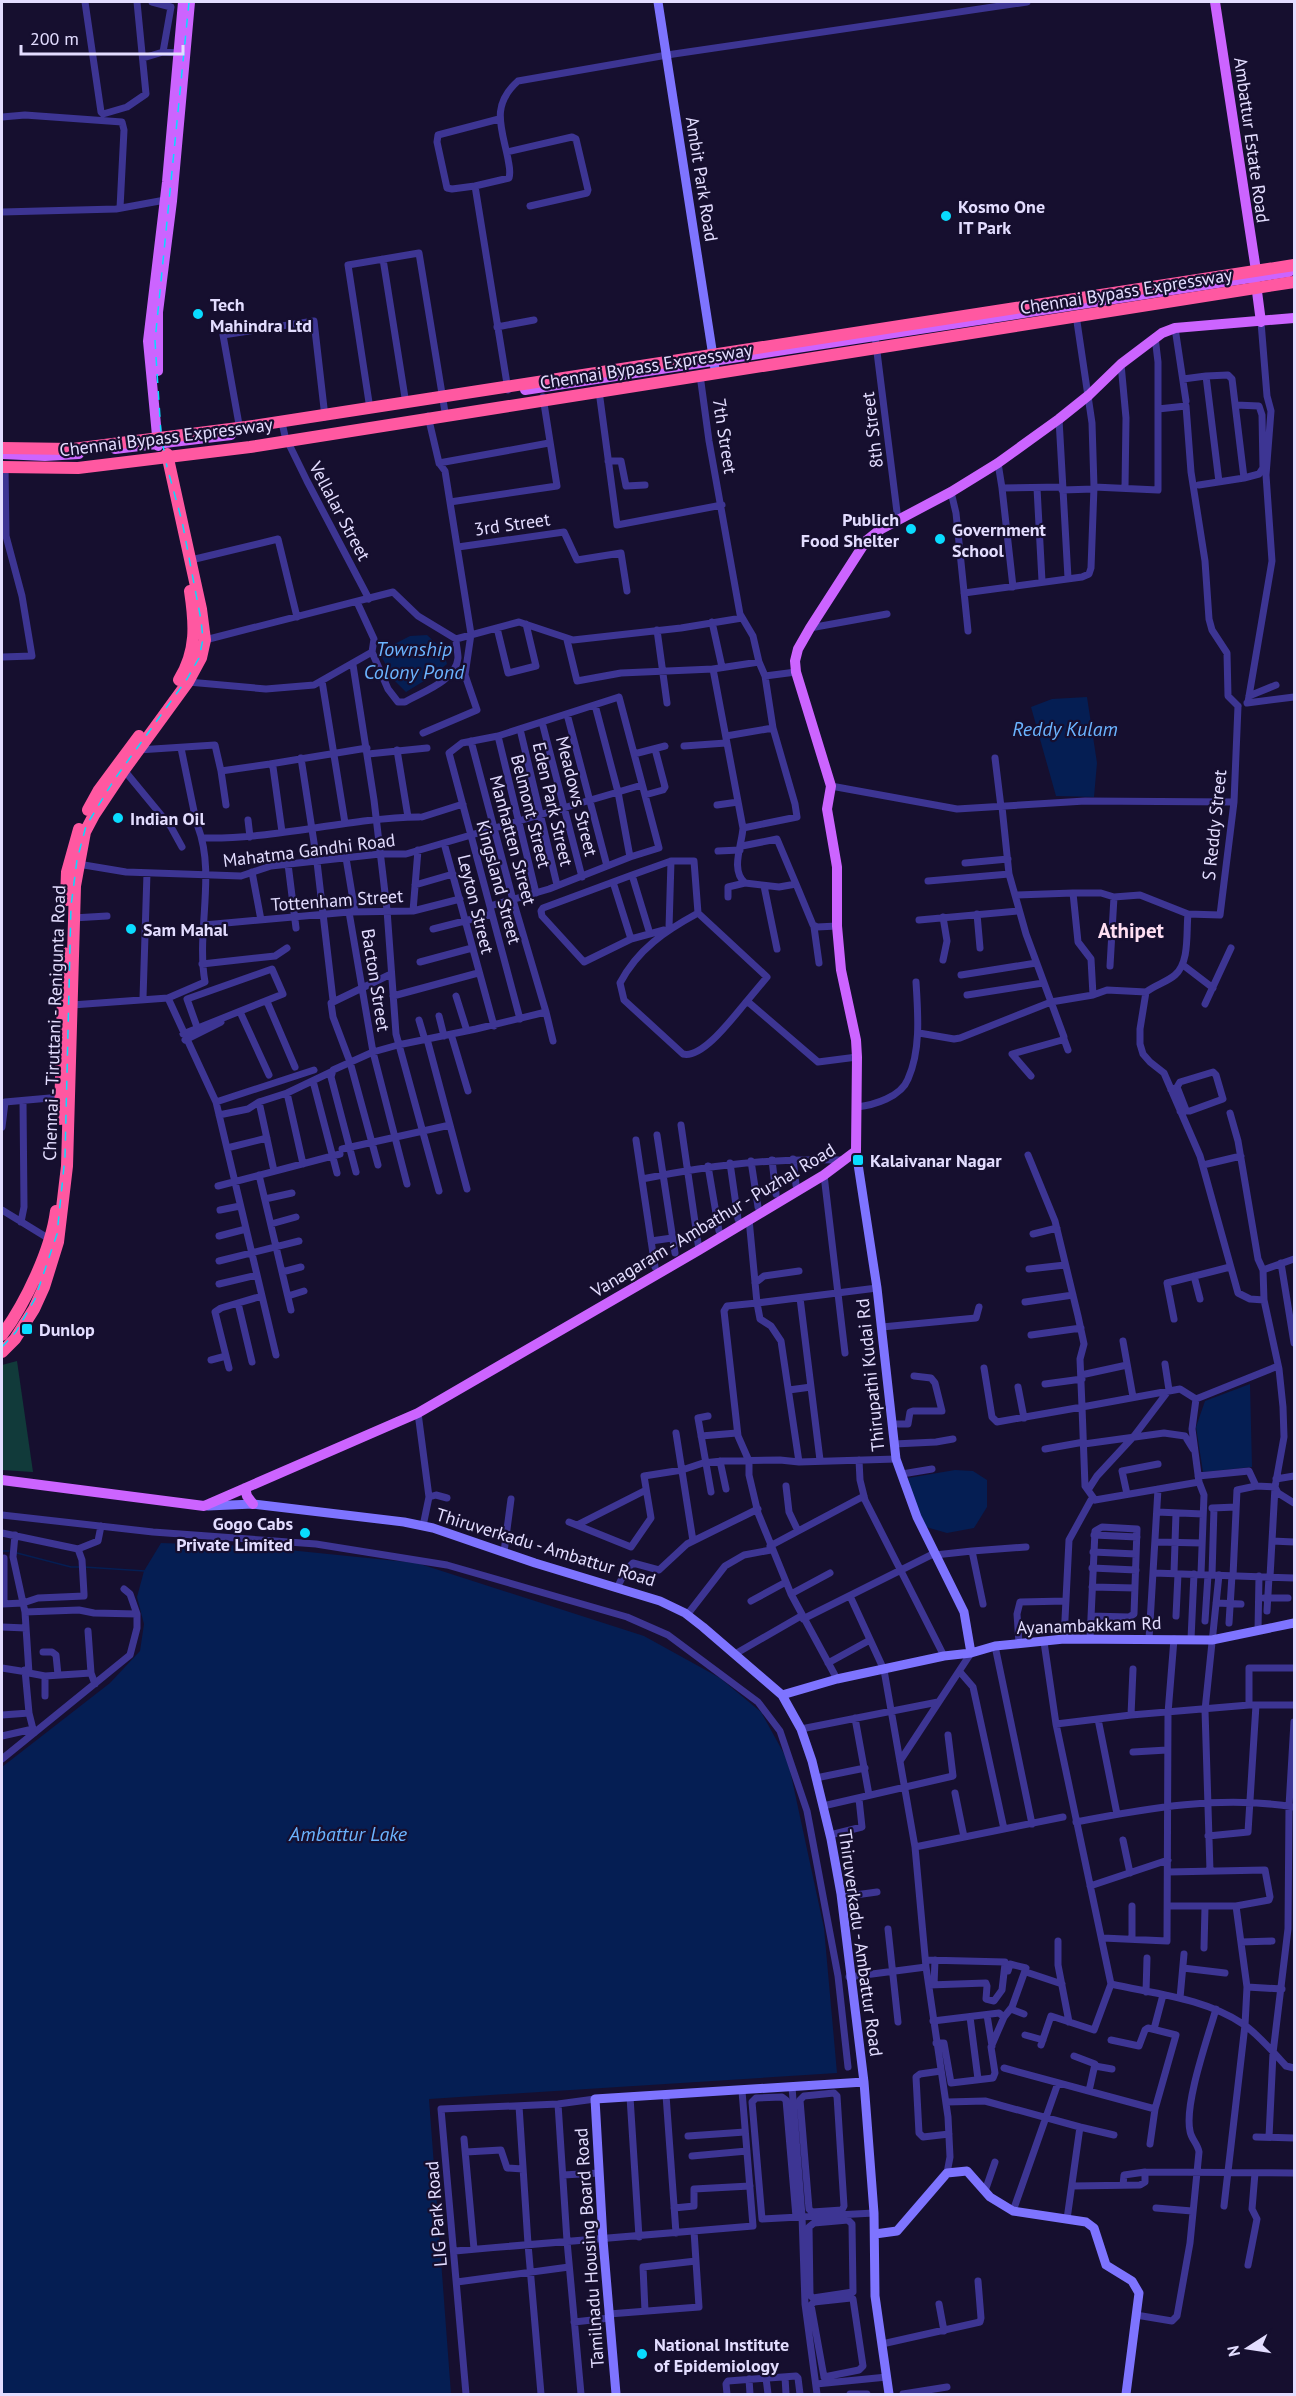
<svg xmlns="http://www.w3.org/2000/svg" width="1296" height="2396" viewBox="0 0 1296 2396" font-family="'PT Sans',sans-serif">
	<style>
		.green { fill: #113a3a }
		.water { fill: #051e53 }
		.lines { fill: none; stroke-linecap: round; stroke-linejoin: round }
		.stream { stroke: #051e53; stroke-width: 1.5 }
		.street { stroke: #3d3593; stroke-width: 7 }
		.secondary { stroke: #7e74ff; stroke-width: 9 }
		.primary { stroke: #cc64ff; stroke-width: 10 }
		.highway { stroke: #ff58a1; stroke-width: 12 }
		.rail { stroke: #09dcff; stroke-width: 1.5; stroke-dasharray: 9 8; stroke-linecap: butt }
		.highway-bridge { stroke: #ff58a1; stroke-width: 12 }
		.poi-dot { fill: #09dcff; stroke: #160f2f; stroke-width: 2 }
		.labels { text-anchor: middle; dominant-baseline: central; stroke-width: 4.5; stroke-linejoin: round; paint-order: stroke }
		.street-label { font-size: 18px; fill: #e3ddff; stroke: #160f2f }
		.poi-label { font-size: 18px; font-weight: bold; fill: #e3ddff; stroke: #160f2f; text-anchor: start }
		.water-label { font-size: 20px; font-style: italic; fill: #6bb4ff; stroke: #160f2f }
		.quarter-label { font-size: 21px; font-weight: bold; fill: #ffdff2; stroke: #160f2f }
	</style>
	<rect width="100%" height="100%" fill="#160f2f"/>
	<path class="green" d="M17 1361 33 1472 2 1470V1365Z"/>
	<path class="water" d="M427 635 443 650 447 664 432 676 406 692 394 680 379 652 410 636Z
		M1087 697 1097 763 1094 797 1056 796 1031 707 1052 699Z
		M1250 1384 1252 1467 1203 1472 1196 1427 1205 1401Z
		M955 1470 973 1471 987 1480V1507L974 1528 947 1533 926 1527 917 1510 908 1478Z
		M161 1543 248 1546 417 1563 644 1636 720 1678 761 1712 788 1761 824 1928 837 2073 429 2099 451 2394H2V1767L110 1683 140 1651 144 1624 137 1597 144 1571Z"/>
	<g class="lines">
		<path class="stream" d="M2 1551H9
			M17 1553 71 1567H79
			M84 1567 145 1571"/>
		<path class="street" d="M85 2 101 112 103 114 127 107 146 94 137 2
			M152 2 171 7 163 52
			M143 58 163 52 178 53
			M2 117 25 115 122 122 124 130 120 208
			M507 152 572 137 576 139 588 190 587 193 530 206
			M475 186 452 189 447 188 437 142 438 135 499 119
			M2 212 116 209 165 200
			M383 259 406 404
			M497 327 534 320
			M1175 328 1186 401
			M875 336 898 520
			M1121 364 1126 418 1125 488
			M700 375 709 441 740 614 753 636 759 662
			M1183 379 1206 376 1219 482
			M508 390 475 186 509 178C511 171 509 166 508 159 502 128 490 106 518 81L667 55 1027 2
			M599 391 617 525 722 505
			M1236 405 1259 406 1262 415 1263 468 1259 474 1244 478
			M370 409 348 265 419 253 445 412
			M1158 409 1186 406 1191 472 1205 561 1209 619 1212 630 1227 653 1228 696 1238 706
			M1059 419 1068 578
			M283 427 285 436 307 481 369 599
			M240 430 223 335 314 321 325 417
			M608 461H621L626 486 645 485
			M439 463 549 443
			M998 463 1002 488 1013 587
			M1199 485 1244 478 1232 379 1228 375 1206 376
			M1094 487 1158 490V362L1155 337
			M1002 488 1062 487
			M1037 488 1042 581
			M1062 490 1094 489
			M951 492 956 513 968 631
			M450 502 557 486 543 397
			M458 547 564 532 577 560 621 553 627 591
			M191 560 278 539 297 617
			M964 593 1082 577 1089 574 1091 568 1094 487 1092 423 1076 315
			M712 622 722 667
			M497 628 508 673 536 666 526 624
			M810 628 887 614
			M657 630 667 703
			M205 640 393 592 418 616 456 639 519 622 573 640 681 628 742 618
			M567 640 577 681 621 673 713 669
			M372 652 388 689 398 702H405C422 692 456 681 458 658 458 652 456 645 456 639
			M2 657 32 656 22 596 6 536 5 465
			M353 665 374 800 387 910 396 1034 439 1191
			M796 672 765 676 759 662 713 669 743 828C742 845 730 870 745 883L779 887 796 884 813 925 817 927 837 926
			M322 681 345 823
			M188 682 266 689 314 685 372 652 374 639 357 602
			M1249 696 1276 685
			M1248 702 1272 561 1266 475 1271 411 1267 396 1261 322
			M1247 703 1294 697
			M595 705 618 792 630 857
			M567 714 607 866
			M542 722 582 877
			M520 729 557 885
			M423 733 477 710 465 675 471 634 445 471 439 463 428 416
			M498 736 536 893
			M726 736 773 728 765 676
			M684 746 726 743
			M181 748 195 816
			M138 750 215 745 221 771 270 764 273 767 282 832
			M397 750 408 817
			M368 754 427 748
			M634 754 665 746
			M301 758 317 862 333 1000
			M995 758 1001 807
			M270 764 367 748
			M124 770 171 827 182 847
			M221 771 226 805
			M831 786 957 809 1085 801 1234 802
			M645 795 663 790 665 787 655 749
			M717 805 738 802
			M1002 807 1009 874 1026 934 1064 1037 1062 1040 1012 1054 1031 1076
			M422 817 463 804
			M248 820 250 837
			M743 828 797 817 795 804 773 728
			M202 838C275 840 346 818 419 817
			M444 843 494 1026
			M742 846 777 839 796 884
			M718 851 740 850
			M346 858 355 912
			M965 863 1008 859
			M78 864 126 872 241 876 271 866 380 854H406L642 785
			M288 864 296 928
			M252 872 261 920
			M632 875 671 861
			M928 881 1009 874
			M613 882 631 939
			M415 885 453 874
			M764 886 777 949
			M1073 893H1101L1114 897 1140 895 1188 914 1220 915 1234 802 1238 706
			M1017 895 1073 893 1078 942 1091 959 1093 995 1107 990 1146 992C1155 985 1167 982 1175 975 1190 962 1186 932 1188 914
			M728 897V887L745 883
			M490 906 549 889 630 857 659 848 619 697 498 736 462 743 449 753 520 1019
			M413 911 460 899
			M349 912 373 1052 407 1184
			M698 913C665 931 638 949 620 983L624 1000 683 1054C703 1059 734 1016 747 1001L818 1062 857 1057
			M977 914 980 948
			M943 917 947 941 943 960
			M73 918 107 916
			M919 920 1019 911
			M204 925 349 912 413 911 418 850
			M814 927 819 963
			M669 928 671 861H694L698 913 767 977 747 1001
			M433 929 492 914
			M650 934 632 875 543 908 541 911 542 916 584 962 631 939 664 930
			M420 962 472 948
			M202 964 275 956 287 948
			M1183 965 1213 988
			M1110 966 1114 897
			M961 975 1036 963
			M1146 992 1140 1029V1044L1143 1054 1150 1062 1164 1073 1200 1156 1238 1293 1250 1299 1264 1300 1279 1369 1283 1407 1284 1437 1275 1487 1270 1577
			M967 995 1043 983
			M393 996 478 973
			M456 996 467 1031
			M143 998 147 873
			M168 998 216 1102 314 1070
			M268 1004 295 1067
			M1205 1004 1231 948
			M72 1005 168 998 205 982C196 933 216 874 198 827
			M546 1012 553 1041
			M241 1014 269 1075
			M439 1016 444 1036
			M419 1020 425 1040
			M919 1033 954 1039 960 1038 1051 1002 1093 995
			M183 1034 283 994 272 969 187 999 197 1027
			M451 1034 468 1091
			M427 1039 467 1189
			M1064 1039 1068 1050
			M185 1040 221 1022
			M313 1081 337 1173
			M1177 1087 1186 1110
			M1171 1090 1177 1087 1180 1082 1213 1072 1216 1075 1223 1099 1190 1111H1180
			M287 1093 303 1164
			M216 1102 276 1355
			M259 1102 287 1093 331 1072
			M857 1107C874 1105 901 1097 908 1079 921 1050 918 1014 916 982
			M1230 1113 1238 1141 1258 1259 1263 1270
			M219 1115 248 1109 259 1102 274 1171
			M681 1125 699 1250
			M2 1127 5 1102 61 1097
			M657 1135 675 1253
			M636 1140 655 1267
			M227 1148 267 1138
			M342 1149 450 1125
			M793 1159 796 1185
			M772 1160 776 1194
			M751 1161 758 1207
			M730 1163 738 1219
			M378 1165 350 1062 333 1017 331 1003 391 974
			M1203 1165 1241 1156
			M708 1166 719 1231
			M356 1172 331 1077 333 1070 373 1052 398 1045 476 1029 546 1012 513 900 471 741
			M259 1175 291 1310
			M824 1175 845 1353
			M642 1179C711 1165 772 1158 842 1160
			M218 1186 340 1154
			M265 1199 292 1193
			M2 1210 51 1240
			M220 1210 240 1206
			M749 1219 757 1303 727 1306 724 1311 738 1436 749 1461V1475L758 1513 791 1594 837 1679
			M21 1222 24 1207 23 1101
			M271 1224 296 1217
			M1033 1234 1057 1228
			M219 1236 246 1229
			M651 1241 672 1238
			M219 1261 299 1241
			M1281 1263 1294 1343
			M1029 1269 1065 1265
			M282 1272 301 1267
			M1194 1276 1200 1299
			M755 1283 764 1276 799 1271
			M219 1284 257 1275
			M288 1296 304 1291
			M800 1298 820 1460
			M1264 1300 1263 1270 1294 1259
			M1025 1302 1073 1295
			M238 1303 252 1362
			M1174 1319 1167 1283 1230 1267
			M882 1327 976 1318 979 1307
			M1031 1335 1081 1328
			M1123 1341 1133 1397
			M211 1360 226 1356
			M229 1368 215 1312 221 1308 262 1296
			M984 1368 992 1417 997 1422 1082 1407 1080 1359 1084 1344 1078 1316 1055 1221 1028 1155
			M1081 1375 1127 1365
			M1045 1384 1082 1379
			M1018 1387 1024 1418
			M789 1390 811 1387
			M1196 1399 1278 1366
			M418 1413 429 1497
			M708 1416 698 1418 711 1492
			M892 1424H908L910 1412 913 1411H942L935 1383 931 1378 914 1376
			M676 1433 693 1541
			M701 1436 737 1433
			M894 1444 936 1442 953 1439
			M1084 1444 1164 1433 1185 1436 1193 1449
			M1045 1449 1084 1442
			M859 1460 860 1480 865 1500 944 1656
			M720 1461 726 1489
			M799 1462 781 1341 771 1326 760 1319 757 1303 877 1288
			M902 1474 932 1469
			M1198 1476 1249 1471 1256 1486 1275 1487 1278 1493 1294 1503
			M1276 1479 1294 1476
			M1199 1482 1204 1495 1201 1574
			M786 1486 789 1512 798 1531
			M1088 1490 1097 1476 1134 1436 1169 1390 1165 1364
			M1127 1494 1122 1471 1158 1464
			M1212 1508 1236 1507
			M1157 1512 1203 1514
			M2 1515 153 1532 316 1544 447 1565 627 1617 668 1635 758 1702 780 1731 807 1811 838 1976 848 2067
			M569 1522 631 1547 651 1518 644 1476 682 1470 703 1463 722 1461 780 1460 799 1462 896 1459
			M577 1525 646 1490
			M423 1526 429 1497 436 1495 447 1498
			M2 1533 78 1549 82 1560 84 1594V1596L38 1598 23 1603 2 1604
			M15 1535 13 1557 25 1612 29 1673 45 1676V1696
			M1094 1535 1137 1537
			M1272 1541 1294 1542
			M1156 1542 1202 1543
			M770 1546 864 1496
			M78 1549 98 1541 101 1526
			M972 1551 1026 1547
			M504 1552 511 1499
			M1093 1552 1136 1554
			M935 1555 972 1551 983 1604
			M1092 1568 1136 1570
			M1154 1573 1294 1578
			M1174 1573 1176 1513
			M1212 1575 1214 1508
			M1233 1576 1237 1490 1256 1486
			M1092 1587 1135 1588
			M617 1588 626 1570 633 1563 659 1570 687 1544 758 1509
			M791 1594 830 1573
			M850 1596 884 1670 915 1847 926 1967 948 2117 950 2157 947 2173
			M1264 1598H1288
			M751 1601 786 1582
			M1216 1603 1241 1604
			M4 1604V1558
			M1267 1611 1269 1577
			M25 1612 79 1610 94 1613 137 1614
			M687 1615 725 1566 744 1555 771 1550
			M1176 1616 1178 1574
			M803 1619 935 1553
			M1205 1621 1208 1575
			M1229 1623 1232 1575
			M2 1627 26 1628
			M1258 1630 1259 1576
			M88 1631 91 1673 95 1684
			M1064 1639 1069 1540 1091 1500H1095C1129 1494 1164 1488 1199 1482L1192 1429 1196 1399 1180 1389 1082 1407 1085 1486 1095 1500
			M1090 1639 1095 1531 1102 1527 1137 1529 1134 1614 1129 1617 1091 1616
			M1149 1639 1158 1489
			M1191 1639 1194 1574
			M1019 1643 1017 1614 1020 1602 1066 1601
			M995 1646 1032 1824
			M43 1652H52L56 1655 58 1675
			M735 1654 801 1616
			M828 1663 870 1640
			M2 1668 27 1672
			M25 1670 29 1713 34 1733
			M960 1672 973 1687 1004 1829
			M45 1676 91 1673
			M1249 1705V1668H1294
			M2 1715 29 1713
			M1131 1715 1133 1669
			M855 1718 869 1795
			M1098 1719 1117 1814
			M1056 1724 1131 1715 1249 1705H1294
			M801 1729 938 1702
			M2 1736 33 1729
			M1133 1752 1167 1750
			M2 1759 130 1655 137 1628V1614L130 1594 124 1589
			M900 1761 971 1653
			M816 1778 865 1768
			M955 1793 964 1837
			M823 1806 953 1776 948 1735
			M1076 1822C1148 1808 1221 1795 1294 1807
			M830 1835 862 1827 859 1799
			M1208 1836 1248 1832 1256 1705
			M1123 1840 1130 1873
			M915 1847 1063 1817
			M1210 1871 1205 1710 1219 1575
			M1168 1872 1265 1870 1270 1897 1269 1900 1236 1906
			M1090 1886 1168 1860
			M841 1897 877 1892
			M1168 1906H1236L1247 1987 1245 2025 1224 2206
			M888 1929 898 2022
			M1103 1938 1167 1941 1168 1713 1174 1639
			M1132 1939V1906
			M1058 1941V1965L1069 2022
			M1241 1942 1272 1941
			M1204 1948 1205 1907
			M926 1960 1005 1962V1964L1002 1990 994 2001 986 1999 987 1986 986 1983 929 1985
			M1183 1968 1225 1973
			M1029 1973 1062 1984
			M849 1977 926 1967
			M1111 1984C1156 1994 1204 1998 1243 2024 1259 2035 1273 2052 1286 2066L1294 2068
			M934 1985 935 1960
			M1247 1987 1282 1989
			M1146 1992 1147 1958
			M1180 1998 1184 1954
			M1011 2009 1024 2014
			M987 2015 992 2046
			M970 2017 978 2079
			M1004 2017 1012 2007 1026 1968 1010 1964 1008 1971
			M933 2021 999 2013 1004 2017 991 2047 995 2073 993 2078 951 2083 944 2043H936
			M1154 2029 1163 1995
			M1025 2035 1043 2040
			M1111 2040 1139 2046 1145 2030 1148 2028 1176 2035 1155 2109 1150 2144
			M1041 2045 1051 2016 1094 2030 1111 1984 1056 1724 1044 1642
			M1074 2056 1095 2064 1089 2091
			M1095 2066 1112 2069
			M1004 2068 1155 2109
			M941 2071 920 2074 916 2077 919 2133 923 2137 949 2134
			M792 2087 802 2216 805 2304 817 2394
			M834 2093 837 2096 844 2206 842 2210 812 2212 809 2209 800 2100 804 2096Z
			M666 2095 676 2233
			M630 2097 639 2237
			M947 2102 985 2101 1080 2127 1067 2219
			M558 2104 567 2241 581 2394
			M519 2106 528 2244 541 2394
			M1080 2127 1114 2135
			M688 2136 745 2132
			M1256 2137 1294 2138
			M1269 2137 1273 2053 1288 1929 1289 1806 1294 1722
			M464 2139 474 2249
			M466 2152 501 2150 507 2168 523 2169
			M692 2156 747 2151
			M563 2175 599 2173
			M1123 2185 1124 2175 1145 2172
			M1072 2186 1140 2185 1145 2182V2172L1294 2173
			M985 2191 995 2162
			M674 2208 694 2206V2189L750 2186
			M1156 2208 1192 2211
			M1013 2211 1058 2083
			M796 2217 786 2100 782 2097 756 2098 752 2102 762 2219 874 2213
			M848 2220 852 2224 853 2292 813 2298 810 2295 809 2227 814 2223Z
			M455 2251C554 2242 653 2235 753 2226L742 2091
			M1248 2265 1257 2219 1252 2209 1255 2173
			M457 2282 569 2267
			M851 2298 853 2299 863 2366 859 2370 824 2377 811 2305 814 2302Z
			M939 2304 944 2331
			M645 2311 643 2267 696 2261
			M609 2314 699 2307 694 2231
			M1136 2315 1172 2321 1177 2316 1190 2243 1199 2152C1198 2144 1191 2139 1190 2131 1184 2104 1208 2037 1216 2009
			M574 2322 610 2318
			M882 2344 980 2322 981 2318 978 2281
			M785 2377 786 2394
			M766 2378 768 2394
			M749 2379 750 2394
			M816 2384 887 2377
			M466 2394 441 2109 558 2104 595 2099
			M727 2394 726 2384 728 2381 796 2376 798 2378 800 2394
			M850 2394H867
			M903 2394 947 2387"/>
		<path class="secondary" d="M658 2 715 369
			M856 1151 877 1288 896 1459 917 1517 964 1612 971 1653
			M208 1506 253 1504 404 1522 433 1528 535 1563 660 1601 685 1613 703 1627 782 1695 801 1729 812 1761 831 1839 841 1894 864 2082 874 2213 875 2296 889 2394
			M782 1695 837 1679 944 1656 971 1653 995 1646 1064 1639 1212 1640 1294 1623
			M875 2234 897 2231 947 2173 967 2171 990 2197 1013 2211 1086 2222 1094 2228 1106 2265 1132 2281 1139 2293 1126 2394
			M616 2394 603 2240 595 2099 864 2082"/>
		<path class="primary" d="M1215 2 1257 277
			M1256 284 1261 322
			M158 371V312L172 201 190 2
			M525 390 1289 272
			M158 446 148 341 167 182 183 2
			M115 449 231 435
			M2 454 45 456 79 454
			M2 1480 204 1506 418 1413 699 1250 824 1175 856 1151 857 1057 856 1040 841 970 837 926V867L827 809 831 786 796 672 795 661 798 649 810 628 866 541 881 529 951 492 998 463 1059 419 1089 395 1121 364 1162 333 1175 328 1294 318
			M245 1488 247 1496 253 1504"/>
		<path class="highway" d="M179 680C197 651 195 624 190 591
			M88 810 99 790 139 736
			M66 900 67 872 79 829
			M60 1119 64 953
			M2 1335C25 1304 51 1250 56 1211
			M2 1352 15 1339 34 1309 44 1287 58 1242 67 1166 75 886 85 832 94 815 124 770 188 682 201 658 205 640 201 609 167 454"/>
		<path class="rail" d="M2 1347 16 1332 35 1299 57 1234 65 1157 71 906 77 860 86 826 114 780 187 679 199 658 203 639 201 620 182 521 167 467 161 434 155 341 189 2"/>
		<path class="highway-bridge" d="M2 448 73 449 246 427 1294 265
			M2 467 78 468 250 447 1294 282"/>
	</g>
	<g class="poi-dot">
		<circle cx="946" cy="216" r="6"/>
		<circle cx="198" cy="314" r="6"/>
		<circle cx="911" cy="529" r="6"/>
		<circle cx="940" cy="539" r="6"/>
		<circle cx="118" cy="818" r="6"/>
		<circle cx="131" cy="929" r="6"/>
		<rect x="852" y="1154" width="12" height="12" rx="3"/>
		<rect x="21" y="1323" width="12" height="12" rx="3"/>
		<circle cx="305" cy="1533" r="6"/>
		<circle cx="642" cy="2354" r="6"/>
	</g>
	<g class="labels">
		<g class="street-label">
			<text transform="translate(1252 140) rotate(82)">Ambattur Estate Road</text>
			<text transform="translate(702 179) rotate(81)">Ambit Park Road</text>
			<text transform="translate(1126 291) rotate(-9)">Chennai Bypass Expressway</text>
			<text transform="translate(646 366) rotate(-9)">Chennai Bypass Expressway</text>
			<text transform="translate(872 430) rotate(-97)">8th Street</text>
			<text transform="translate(725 436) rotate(81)">7th Street</text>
			<text transform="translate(166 437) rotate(-7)">Chennai Bypass Expressway</text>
			<text transform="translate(340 511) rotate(62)">Vellalar Street</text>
			<text transform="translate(512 524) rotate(-8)">3rd Street</text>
			<text transform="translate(577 796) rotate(76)">Meadows Street</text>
			<text transform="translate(553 804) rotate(77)">Eden Park Street</text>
			<text transform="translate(531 811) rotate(76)">Belmont Street</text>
			<text transform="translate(1214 825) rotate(-84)">S Reddy Street</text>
			<text transform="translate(513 840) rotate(75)">Manhatten Street</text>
			<text transform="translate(309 850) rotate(-7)">Mahatma Gandhi Road</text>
			<text transform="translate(499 882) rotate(75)">Kingsland Street</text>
			<text transform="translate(337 900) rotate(-4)">Tottenham Street</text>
			<text transform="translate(476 904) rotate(76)">Leyton Street</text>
			<text transform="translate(376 980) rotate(81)">Bacton Street</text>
			<text transform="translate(54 1023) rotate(-88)">Chennai - Tiruttani - Renigunta Road</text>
			<text transform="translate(713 1220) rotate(-31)">Vanagaram - Ambathur - Puzhal Road</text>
			<text transform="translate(870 1375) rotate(-96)">Thirupathi Kudai Rd</text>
			<text transform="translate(546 1547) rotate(17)">Thiruverkadu - Ambattur Road</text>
			<text transform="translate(1089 1625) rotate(-2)">Ayanambakkam Rd</text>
			<text transform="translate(861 1943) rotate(82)">Thiruverkadu - Ambattur Road</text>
			<text transform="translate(436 2214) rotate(-95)">LIG Park Road</text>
			<text transform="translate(589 2248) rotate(-94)">Tamilnadu Housing Board Road</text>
		</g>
		<g class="poi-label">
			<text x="958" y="206">Kosmo One<tspan x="958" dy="21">IT Park</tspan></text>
			<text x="210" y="304">Tech<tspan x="210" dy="21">Mahindra Ltd</tspan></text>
			<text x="899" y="519" text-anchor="end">Publich<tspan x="899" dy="21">Food Shelter</tspan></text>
			<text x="952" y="529">Government<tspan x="952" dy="21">School</tspan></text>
			<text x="130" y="818">Indian Oil</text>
			<text x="143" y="929">Sam Mahal</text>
			<text x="870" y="1160">Kalaivanar Nagar</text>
			<text x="39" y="1329">Dunlop</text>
			<text x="293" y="1523" text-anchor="end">Gogo Cabs<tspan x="293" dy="21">Private Limited</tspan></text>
			<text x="654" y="2344">National Institute<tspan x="654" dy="21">of Epidemiology</tspan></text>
		</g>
		<g class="water-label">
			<text x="414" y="649">Township<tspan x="414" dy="23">Colony Pond</tspan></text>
			<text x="1065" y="729">Reddy Kulam</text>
			<text x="348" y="1834">Ambattur Lake</text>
		</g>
		<g class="quarter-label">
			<text x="1131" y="930">Athipet</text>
		</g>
	</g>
	<rect width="1296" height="2396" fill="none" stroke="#e3ddff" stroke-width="6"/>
	<g transform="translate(1248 2348) rotate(258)" stroke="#160f2f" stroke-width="4.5" paint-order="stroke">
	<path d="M0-4.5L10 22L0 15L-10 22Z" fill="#e3ddff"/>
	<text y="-9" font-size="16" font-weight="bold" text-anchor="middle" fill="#e3ddff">N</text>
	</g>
	<path d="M21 45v9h162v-9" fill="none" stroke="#e3ddff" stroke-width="3"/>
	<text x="30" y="45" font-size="18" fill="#e3ddff" stroke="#160f2f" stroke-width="4.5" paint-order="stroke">200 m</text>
</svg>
